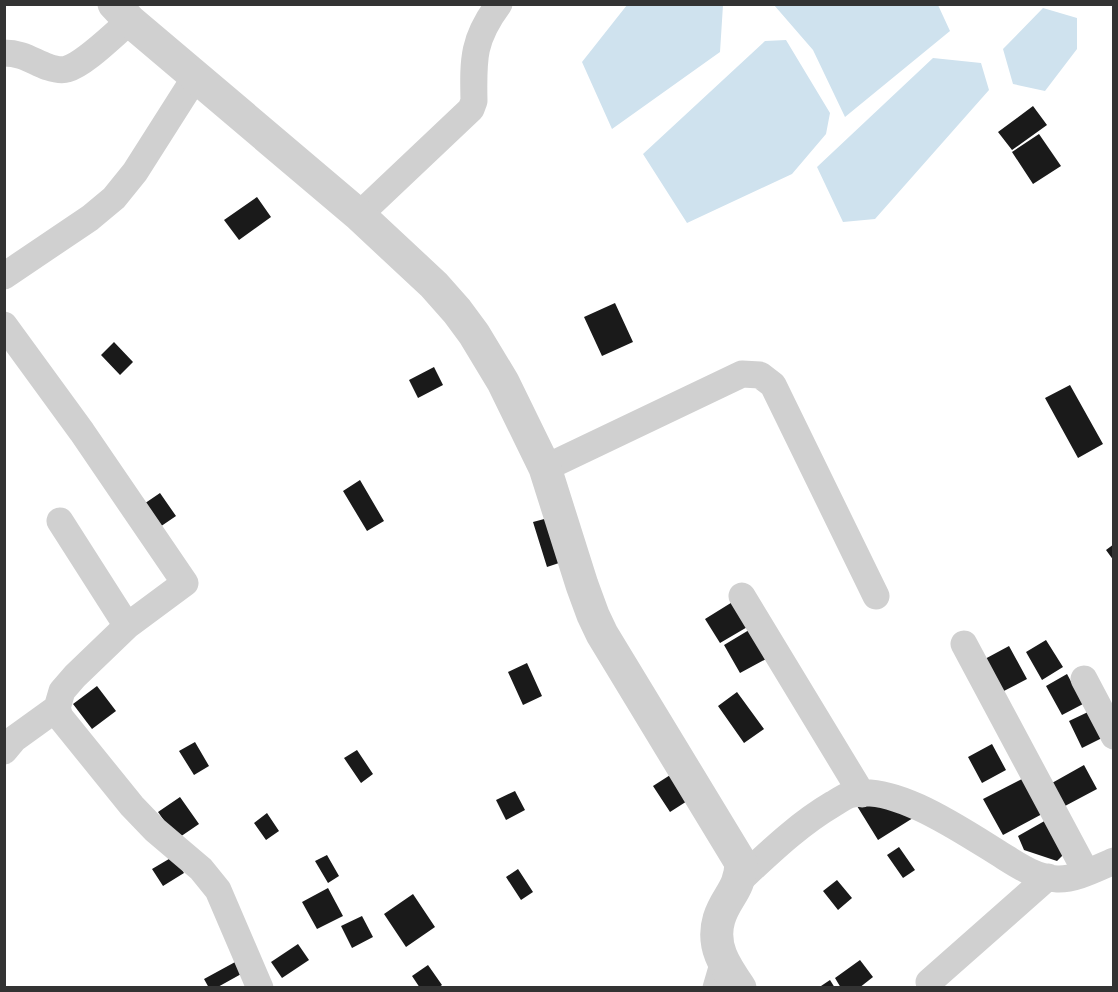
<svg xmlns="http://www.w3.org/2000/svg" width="1118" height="992" viewBox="0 0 1118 992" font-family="Inter,sans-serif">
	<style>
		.water { fill: #cfe2ee }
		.building { fill: #1a1a1a }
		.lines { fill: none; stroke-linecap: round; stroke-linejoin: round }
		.minor { stroke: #d0d0d0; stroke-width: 27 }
		.tertiary { stroke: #d0d0d0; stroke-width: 33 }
	</style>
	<rect width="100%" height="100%" fill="#fff"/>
	<path class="water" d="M627 5H723L720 52 612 129 582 62Z
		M774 5H938L950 31 845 117 813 50Z
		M1043 8 1077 18V49L1045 91 1013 84 1003 49Z
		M786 40 830 113 826 134 792 174 687 223 643 154 765 41Z
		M933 58 981 63 989 90 875 219 843 222 817 167Z"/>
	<path class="building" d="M1033 106 1047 125 1012 150 998 132Z
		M1039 134 1061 166 1033 184 1012 152Z
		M257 197 271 217 239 240 224 220Z
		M615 303 633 342 602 356 584 317Z
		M114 342 133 362 120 375 101 355Z
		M434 367 443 385 418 398 409 380Z
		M1070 385 1103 444 1078 458 1045 398Z
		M360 480 384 521 367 531 343 491Z
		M160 493 176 516 154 531 138 508Z
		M548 518 562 562 547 567 533 522Z
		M1114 544V561L1106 550Z
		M734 601 749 626 720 643 705 619Z
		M749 630 766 659 740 673 724 645Z
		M1046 640 1063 667 1042 680 1026 652Z
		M1009 646 1027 679 1000 693 983 660Z
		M527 663 542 696 523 705 508 672Z
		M1067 674 1083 704 1062 715 1046 686Z
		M97 686 116 711 92 729 73 704Z
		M737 692 764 729 744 743 718 706Z
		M1088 712 1102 738 1082 748 1069 721Z
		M195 742 209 766 194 775 179 751Z
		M992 744 1006 770 982 783 968 757Z
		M357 750 373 774 361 783 344 758Z
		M1084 765 1097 789 1065 806 1052 783Z
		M678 770 695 796 670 812 653 786Z
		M1024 778 1044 813 1003 835 983 799Z
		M515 791 525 810 506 820 496 800Z
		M180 797 199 824 177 839 158 812Z
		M867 800 913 818 878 840 857 806Z
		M267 813 279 831 266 840 254 823Z
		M1048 819 1066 852 1057 861 1024 850 1018 836Z
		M899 847 915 870 903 878 887 855Z
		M327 855 339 876 328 883 315 861Z
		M174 856 184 873 163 886 152 869Z
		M518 869 533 892 521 900 506 877Z
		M837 880 852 898 838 910 823 891Z
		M328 888 343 916 317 929 302 902Z
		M413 894 435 927 406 947 384 914Z
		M362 916 373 937 352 948 341 926Z
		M298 944 309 960 282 978 271 962Z
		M860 960 873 977 859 988H841L835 978Z
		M237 961 243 973 216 988H209L204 979Z
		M428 965 442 985 438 988H420L412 976Z
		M830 980 835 988H818Z"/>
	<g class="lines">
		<path class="minor" d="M4 53C23 53 32 61 48 67 54 69 61 71 67 69 85 64 114 34 130 21
			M359 215 471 109 474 101C473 58 473 39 499 4
			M4 276 90 218 114 198 135 172 196 76
			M4 325 82 432 185 583 127 626 75 676 62 691 57 708 60 717 132 806 155 830 201 869 218 890 260 988
			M545 468 742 374 760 375 773 385 876 596
			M60 521 127 626
			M742 596 862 794
			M964 644 1086 872
			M1084 679 1114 736
			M4 751 14 739 57 708
			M741 879C770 852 799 824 833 804 838 801 844 797 849 795 892 781 967 834 1003 856 1019 866 1037 878 1057 879 1075 880 1097 868 1114 861
			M929 982 1048 877
			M716 988 723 964"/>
		<path class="tertiary" d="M114 4 130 21 359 215 434 285 457 311 474 334 503 382 545 468 582 585 593 615 602 634 741 863C740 891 726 896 719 919 711 946 725 966 740 988"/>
	</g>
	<rect width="1118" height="992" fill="none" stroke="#333333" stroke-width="12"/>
</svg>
